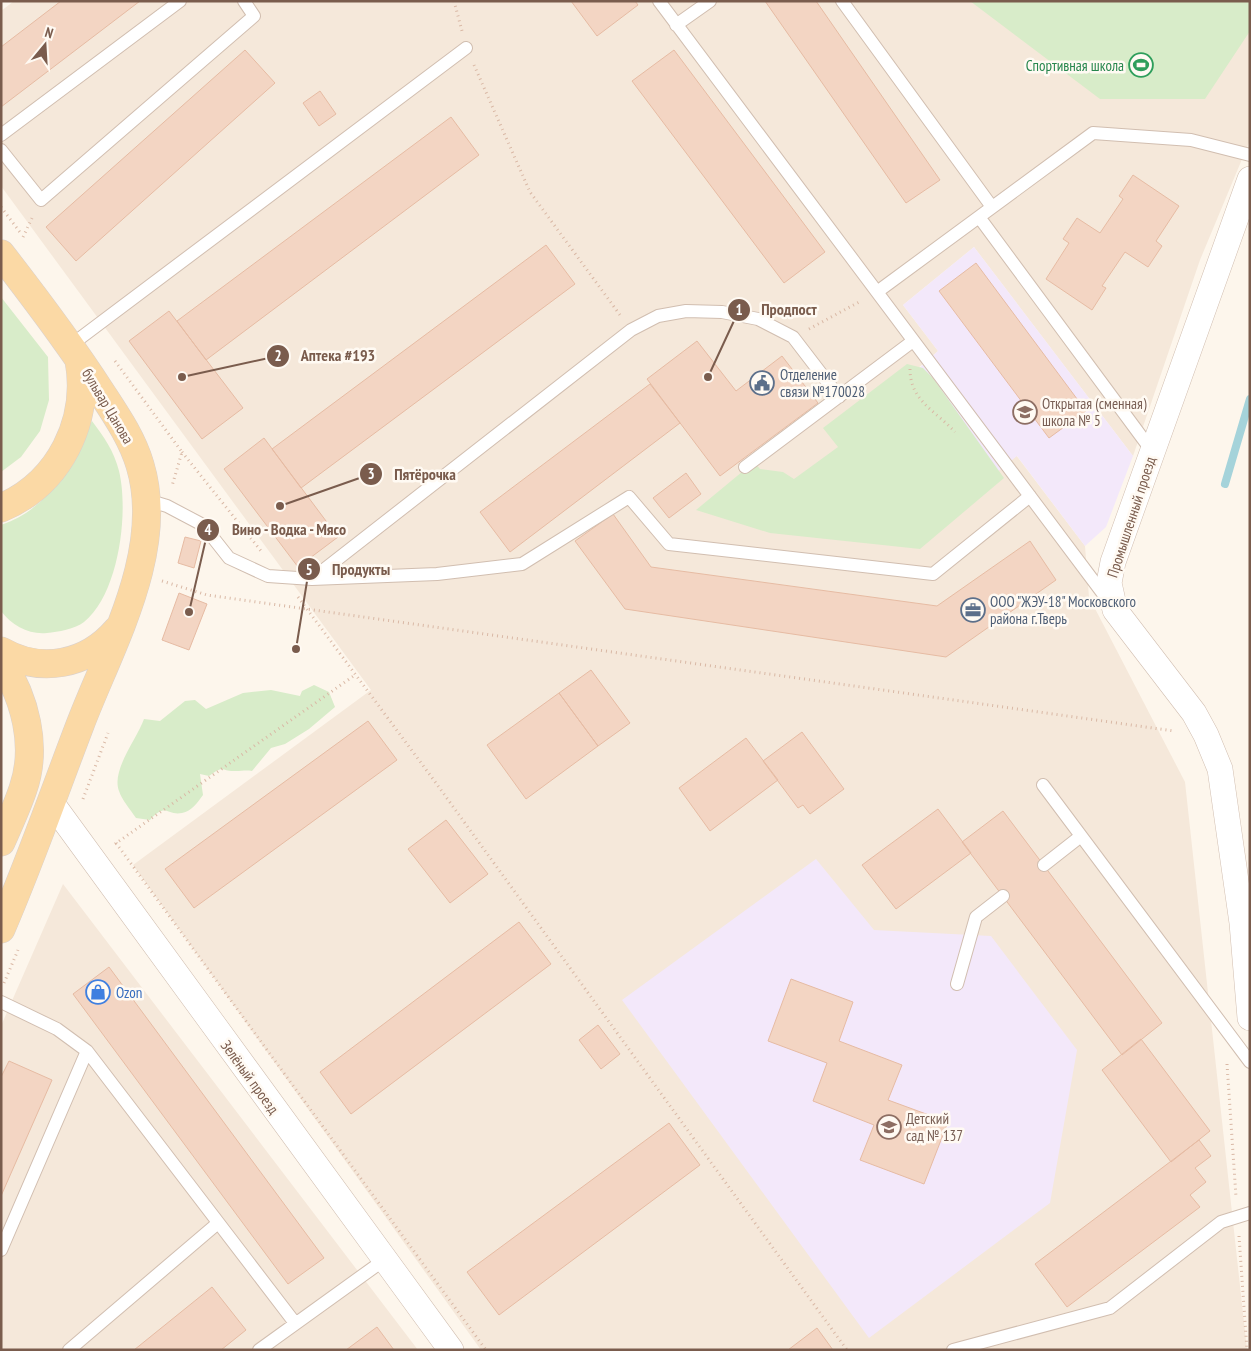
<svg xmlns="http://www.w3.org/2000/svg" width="1251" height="1351" viewBox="0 0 1251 1351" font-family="'PT Sans Narrow',sans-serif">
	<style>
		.residential { fill: #f5e8da }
		.education { fill: #f3e8fa }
		.green { fill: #d8ecc9 }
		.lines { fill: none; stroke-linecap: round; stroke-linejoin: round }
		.stream { stroke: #a5d3da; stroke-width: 8 }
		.building { fill: #f3d5c3; stroke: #e6bba3 }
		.service-casing { stroke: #d1beb0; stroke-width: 14 }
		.minor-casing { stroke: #d1beb0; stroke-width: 26 }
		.primary-casing { stroke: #dad1cd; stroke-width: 29 }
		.path { stroke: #d9b8a5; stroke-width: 3; stroke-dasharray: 1 4; stroke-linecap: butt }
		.service { stroke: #fff; stroke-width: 12 }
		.minor { stroke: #fff; stroke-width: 25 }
		.primary { stroke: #fbd9a5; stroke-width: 28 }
		.labels { text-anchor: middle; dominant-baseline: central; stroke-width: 5; stroke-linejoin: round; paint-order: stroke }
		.leisure-label { font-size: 15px; fill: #27864d; stroke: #fffaf3; text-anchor: end }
		.service-label { font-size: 15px; fill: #4e5e75; stroke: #fffaf3; text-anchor: start }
		.education-label { font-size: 15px; fill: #785e54; stroke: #fffaf3; text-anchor: start }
		.street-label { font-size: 15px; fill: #7a5c4d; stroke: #fffaf3 }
		.shop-label { font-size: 15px; fill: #366cbe; stroke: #fffaf3; text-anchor: start }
		.leader { fill: none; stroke: #7a5c4d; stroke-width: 2 }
		.callout-dot { fill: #7a5c4d; stroke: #fffaf3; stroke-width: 2 }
		.mark-label { font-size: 15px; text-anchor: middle; font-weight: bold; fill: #fff }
		.callout-label { font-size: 16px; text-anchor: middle; font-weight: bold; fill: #7a5c4d; stroke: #fffaf3; stroke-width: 5; stroke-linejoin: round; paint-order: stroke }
	</style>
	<rect width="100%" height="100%" fill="#fdf6ec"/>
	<path class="residential" d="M14 1H1250V140L1200 260 1133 456 974 247 903 305 938 351 917 369 996 473 1016 455 1085 546 1089 597 1185 782 1247 1350H481L133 865 371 690 1 186V11Z
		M63 884 418 1350H1V1026Z"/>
	<path class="education" d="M974 247 1133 456 1106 527 1085 546 1017 456 996 473 917 370 938 351 903 305Z
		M816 859 874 930 991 936 1077 1050 1050 1203 869 1338 622 1000Z"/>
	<path class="green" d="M970 1H1250V31L1205 99H1100Z
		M1 297 48 357 49 400 40 431 21 457 1 472Z
		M907 364 923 368 933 378 1004 478 920 549 770 533 696 510 754 462 760 469 783 472 794 479 838 447 823 428Z
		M92 421C104 437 114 451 119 471 129 512 119 594 84 622 75 629 58 632 47 633 30 635 12 626 1 611V525C53 507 68 465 92 421Z
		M314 685 329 692 335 707 309 729 285 744 271 748 252 771C246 770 242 771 236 771 221 772 225 764 209 776L200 774 203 795C197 803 192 811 182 813 167 816 166 802 150 820L136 818C130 809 122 800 119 791 111 770 137 739 144 719L160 721 185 701 195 700 206 709 243 693 271 690 300 696 302 691Z"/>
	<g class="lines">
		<path class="stream" d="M1225 484 1250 399"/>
	</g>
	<path class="building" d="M61 1H140L1 107V47Z
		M571 1H635L638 5 597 36Z
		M765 1H816L940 180 906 203Z
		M245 50 275 83 76 261 46 227Z
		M674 50 825 252 784 283 632 81Z
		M320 91 336 114 319 126 303 103Z
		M451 117 479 155 206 360 177 321Z
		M1133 175 1179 206 1156 241 1162 246 1148 267 1125 252 1102 286 1106 288 1092 310 1046 279 1069 243 1063 239 1077 218 1100 233 1123 199 1119 196Z
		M546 245 575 284 301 488 272 449Z
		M976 263 1086 411 1049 438 939 291Z
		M169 311 243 408 202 439 129 341Z
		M697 341 736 391 782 356 818 403 720 476 647 379Z
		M650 384 680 423 510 552 480 512Z
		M264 438 338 537 298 567 224 469Z
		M686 473 701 494 669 518 653 498Z
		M613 514 651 567 937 606 1030 541 1056 580 946 657 625 609 575 541Z
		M185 537 201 541 194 568 178 563Z
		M179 593 207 604 189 650 162 640Z
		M591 670 630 723 598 746 559 693Z
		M559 693 598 746 526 799 487 745Z
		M368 721 397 760 194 908 165 869Z
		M802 732 844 789 810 814 803 805 798 808 763 761Z
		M746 738 778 780 710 831 679 788Z
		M938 809 971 853 896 909 862 865Z
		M1003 811 1162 1023 1122 1055 962 842Z
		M446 820 488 874 450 903 408 849Z
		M519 922 551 964 351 1114 320 1072Z
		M109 967 324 1258 288 1284 73 994Z
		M791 979 853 1002 839 1041 902 1065 888 1100 948 1122 924 1184 860 1160 874 1125 813 1101 827 1063 768 1041Z
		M598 1025 620 1054 601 1069 579 1040Z
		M1141 1039 1210 1131 1171 1162 1102 1070Z
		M9 1061 52 1080 1 1196V1077Z
		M669 1123 700 1165 499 1315 467 1272Z
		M1199 1140 1211 1156 1195 1168 1206 1182 1190 1195 1200 1207 1067 1307 1035 1264Z
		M212 1287 246 1330 221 1350H134Z
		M377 1327 394 1350H346Z
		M817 1328 833 1350H788Z"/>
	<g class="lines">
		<g class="service-casing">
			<path id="service" d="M659 1 1107 599
				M842 1 992 207
				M676 25 710 1
				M1 135 180 1
				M1 150 41 200 254 16 244 1
				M979 217 1152 451
				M877 292 1093 133 1191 140 1250 155
				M71 345 466 48
				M745 467 913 341
				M147 500 167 506 203 525 229 558 268 576 312 579 437 574 522 564 629 497 669 544 933 574 1030 496
				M312 579 631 330 658 316 686 311 722 312 758 319 793 337 839 397
				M1043 785 1250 1062
				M1044 865 1081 836
				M957 984 976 917 1003 896
				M1 1002 57 1029 87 1051 295 1323
				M1 1250 87 1051
				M69 1350 218 1223
				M259 1350 384 1260
				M953 1350 1110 1308 1221 1222 1250 1213"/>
		</g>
		<g class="minor-casing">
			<path id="minor" d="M1250 179 1113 562 1109 583 1115 610 1194 713 1206 735 1220 769 1242 923 1250 1018
				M51 802 451 1350"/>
		</g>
		<g class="primary-casing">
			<path id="primary" d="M1 254C36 299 70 344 101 392 116 415 132 438 140 465 166 551 110 646 80 725 54 793 30 862 1 929
				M1 508C60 483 90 421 79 360
				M1 651C41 674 87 665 117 630
				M1 661C25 698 38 746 23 789 17 807 9 824 1 842"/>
		</g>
		<path class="path" d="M454 1 462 31
			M474 65 530 192 620 315
			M1 207 22 235
			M23 237 33 216
			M809 329 861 301
			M115 361 182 452 172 486
			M910 369C910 401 936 411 955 432
			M182 452 261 551
			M162 581 207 595 1174 731
			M298 597 433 779 847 1350
			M83 799 108 733
			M116 843 486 1350
			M115 844 355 675
			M4 983 18 950
			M1227 1064 1236 1197
			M1239 1236 1247 1350"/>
		<use href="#service" class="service"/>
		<use href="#minor" class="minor"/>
		<use href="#primary" class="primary"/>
	</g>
	<defs>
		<g id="stadium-ring" transform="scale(1.25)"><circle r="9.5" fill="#fffaf3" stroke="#2e9e5b" stroke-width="1.5"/><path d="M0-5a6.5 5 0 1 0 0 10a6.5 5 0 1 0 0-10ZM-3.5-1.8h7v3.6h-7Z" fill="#2e9e5b"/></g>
		<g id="civic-ring" transform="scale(1.25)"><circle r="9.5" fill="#fffaf3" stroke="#5c6f8a" stroke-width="1.5"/><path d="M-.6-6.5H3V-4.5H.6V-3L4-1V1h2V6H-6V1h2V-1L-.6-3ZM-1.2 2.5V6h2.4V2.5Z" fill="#5c6f8a"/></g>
		<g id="school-ring" transform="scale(1.25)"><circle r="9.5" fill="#fffaf3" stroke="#8d6e63" stroke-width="1.5"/><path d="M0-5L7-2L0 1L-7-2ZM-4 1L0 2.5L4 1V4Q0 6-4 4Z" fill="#8d6e63"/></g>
		<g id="office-ring" transform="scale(1.25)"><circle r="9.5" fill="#fffaf3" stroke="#5c6f8a" stroke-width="1.5"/><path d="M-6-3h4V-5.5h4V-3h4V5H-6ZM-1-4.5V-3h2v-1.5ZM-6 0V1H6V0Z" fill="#5c6f8a"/></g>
		<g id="shop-ring" transform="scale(1.25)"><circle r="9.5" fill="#fffaf3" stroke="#3f7fe0" stroke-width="1.5"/><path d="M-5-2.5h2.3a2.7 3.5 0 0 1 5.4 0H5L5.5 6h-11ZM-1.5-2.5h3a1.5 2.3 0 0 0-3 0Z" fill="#3f7fe0"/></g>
	</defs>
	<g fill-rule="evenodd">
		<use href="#stadium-ring" x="1141" y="65"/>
		<use href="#civic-ring" x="762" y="383"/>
		<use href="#school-ring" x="1025" y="412"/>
		<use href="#office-ring" x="973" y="610"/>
		<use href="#shop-ring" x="98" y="992"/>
		<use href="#school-ring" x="889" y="1127"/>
	</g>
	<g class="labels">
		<g class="leisure-label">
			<text x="1124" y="65">Спортивная школа</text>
		</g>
		<g class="service-label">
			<text x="780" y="374">Отделение<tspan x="780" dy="17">связи №170028</tspan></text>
			<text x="990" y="601">ООО "ЖЭУ-18" Московского<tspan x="990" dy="17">района г.Тверь</tspan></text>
		</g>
		<g class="education-label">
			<text x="1042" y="403">Открытая (сменная)<tspan x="1042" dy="17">школа № 5</tspan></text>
			<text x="906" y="1118">Детский<tspan x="906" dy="17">сад № 137</tspan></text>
		</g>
		<g class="street-label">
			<text transform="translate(108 406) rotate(59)">бульвар Цанова</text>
			<text transform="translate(1131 517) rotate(-72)">Промышленный проезд</text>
			<text transform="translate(250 1077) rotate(54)">Зелёный проезд</text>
		</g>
		<g class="shop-label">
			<text x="116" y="992">Ozon</text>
		</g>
	</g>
	<path class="leader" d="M708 377L739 310M182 377L278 356M280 506L371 474M189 612L208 530M296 649L309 569"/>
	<g class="callout-dot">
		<circle cx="708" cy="377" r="5"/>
		<circle cx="182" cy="377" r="5"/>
		<circle cx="280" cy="506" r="5"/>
		<circle cx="189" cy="612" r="5"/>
		<circle cx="296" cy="649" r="5"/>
		<circle cx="739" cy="310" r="12"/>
		<circle cx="278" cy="356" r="12"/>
		<circle cx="371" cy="474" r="12"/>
		<circle cx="208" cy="530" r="12"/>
		<circle cx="309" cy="569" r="12"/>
	</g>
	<g class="mark-label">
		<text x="739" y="315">1</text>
		<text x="278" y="361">2</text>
		<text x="371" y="479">3</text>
		<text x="208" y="535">4</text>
		<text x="309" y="575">5</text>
	</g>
	<g class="callout-label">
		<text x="789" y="315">Продпост</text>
		<text x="338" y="361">Аптека #193</text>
		<text x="425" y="480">Пятёрочка</text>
		<text x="289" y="535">Вино - Водка - Мясо</text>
		<text x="361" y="575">Продукты</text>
	</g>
	<rect width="1251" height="1351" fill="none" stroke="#7a5c4d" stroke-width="5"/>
	<g transform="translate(45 45) rotate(18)" stroke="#fffaf3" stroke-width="4" paint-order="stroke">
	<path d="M0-4L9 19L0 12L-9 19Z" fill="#7a5c4d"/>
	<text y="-8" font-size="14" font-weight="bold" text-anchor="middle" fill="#7a5c4d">N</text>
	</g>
</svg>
